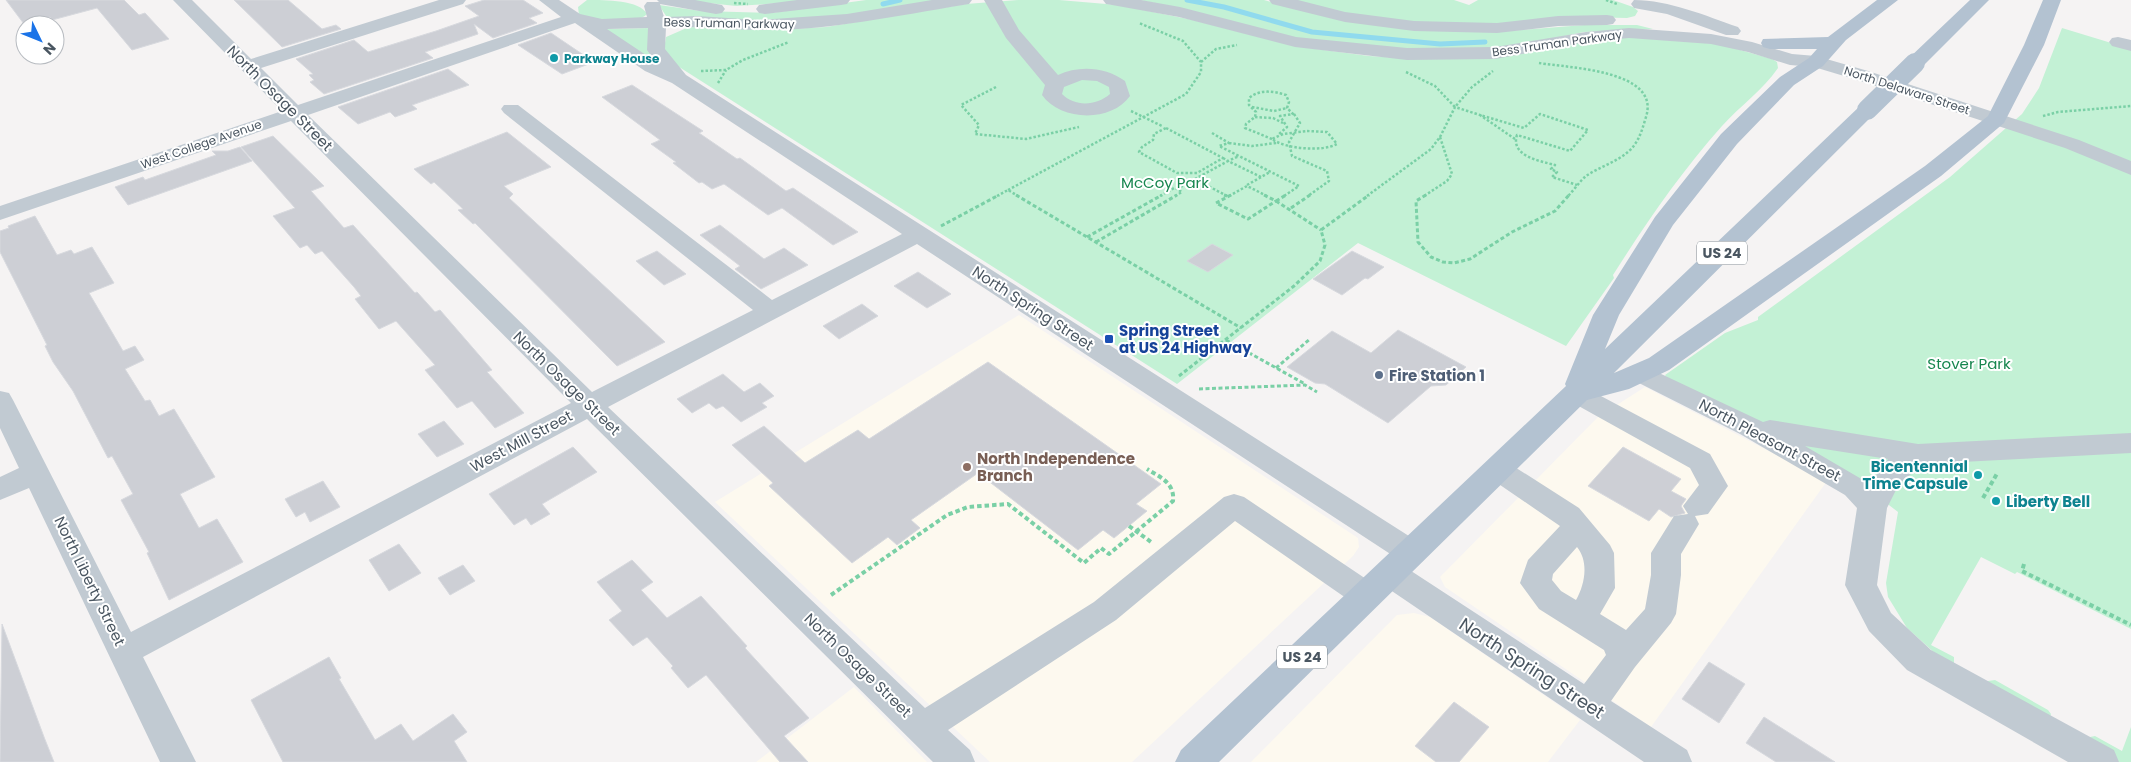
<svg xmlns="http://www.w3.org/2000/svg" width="2131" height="762" viewBox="0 0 2131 762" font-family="Poppins,sans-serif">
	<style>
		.commercial { fill: #fdf9ef }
		.green { fill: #c3f1d5 }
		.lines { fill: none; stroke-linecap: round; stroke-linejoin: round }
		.stream { stroke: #90daee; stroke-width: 5 }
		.building { fill: #cdcfd5; stroke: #d7d9de }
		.path-far2 { stroke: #7ad0a6; stroke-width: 2.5; stroke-dasharray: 2.5 2; stroke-linecap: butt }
		.path-far1 { stroke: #7ad0a6; stroke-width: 3; stroke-dasharray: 4 2.5; stroke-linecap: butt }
		.path { stroke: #7ad0a6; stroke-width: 4; stroke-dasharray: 4.5 3; stroke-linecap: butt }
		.minor { fill: #c1cad2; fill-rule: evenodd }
		.major { fill: #b3c2d1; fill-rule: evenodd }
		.path-bridge { stroke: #7ad0a6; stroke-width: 2.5; stroke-dasharray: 2.5 2; stroke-linecap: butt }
		.major-bridge { stroke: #b3c2d1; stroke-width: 20 }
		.culture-dot { fill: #0f9aa8; stroke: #fff; stroke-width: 2 }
		.transit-dot { fill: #1a4fb4; stroke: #fff; stroke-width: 2 }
		.service-dot { fill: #5c6f8a; stroke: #fff; stroke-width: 2 }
		.education-dot { fill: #8d6e63; stroke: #fff; stroke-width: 2 }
		.labels { text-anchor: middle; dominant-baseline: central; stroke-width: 4; stroke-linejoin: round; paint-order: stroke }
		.far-street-label { font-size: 12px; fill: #4a5661; stroke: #fff }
		.far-culture-label { font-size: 12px; font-weight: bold; fill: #0d838f; stroke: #fff; text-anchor: start }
		.shield { fill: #fff; stroke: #808990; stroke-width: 1 }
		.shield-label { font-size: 14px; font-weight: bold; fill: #4a5661 }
		.street-label { font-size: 15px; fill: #4a5661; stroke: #fff }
		.park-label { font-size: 15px; fill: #17864f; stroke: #fff }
		.transit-label { font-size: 15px; font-weight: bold; fill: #164399; stroke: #fff; text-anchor: start }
		.service-label { font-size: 15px; font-weight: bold; fill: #4e5e75; stroke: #fff; text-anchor: start }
		.education-label { font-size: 15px; font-weight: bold; fill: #785e54; stroke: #fff; text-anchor: start }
		.culture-label { font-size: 15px; font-weight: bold; fill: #0d838f; stroke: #fff; text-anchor: end }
		.near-street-label { font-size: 18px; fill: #4a5661; stroke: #fff }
	</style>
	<rect width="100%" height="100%" fill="#f5f3f3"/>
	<path class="commercial" d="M1019 315 1358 538 1359 547 1353 556 1132 762H990L715 502Z
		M1645 387 1827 481 1651 727 1445 587 1440 577 1598 417Z
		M1414 613 1430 617 1580 720 1548 762H1251L1397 615Z
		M854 687 927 762H756Z"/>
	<path class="green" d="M587 0C606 0 640 0 647 14 633 28 597 19 579 15L578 7Z
		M681 0H827L736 6Z
		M866 0H942L859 15 785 22 668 19 659 5 701 11 771 13Z
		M1018 0H1059L1118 5 1193 20 1294 46 1369 56 1400 58 1515 54 1583 42 1625 37 1719 44 1772 59 1777 62 1778 68C1763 90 1740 106 1722 126 1681 172 1646 223 1613 275L1614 278 1566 346 1358 243 1177 384 676 65 664 49 666 37 689 27 771 30 826 27 966 4Z
		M1139 0H1264L1331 18 1413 30 1508 31 1584 25H1637L1653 29 1584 32 1525 44 1478 49 1418 51 1302 40 1170 6Z
		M1287 0H1454L1469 5 1478 0H1613L1633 7 1638 11 1635 16 1627 18 1583 17 1507 25 1391 23Z
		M651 28 653 61 604 29Z
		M2062 28 2131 49V629L2017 572 2015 574 1981 557 1931 645 1954 657V663L1947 664 1907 628 1888 597 1886 583 1898 512 1859 482 1667 378 1665 375 1725 333 1758 320V317L1950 177 2022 114 2039 88Z
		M1995 680 2048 710 2051 714 2049 720 1986 686 1988 681Z
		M2131 727V762H2118L2088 742 2090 737 2095 736 2122 751Z"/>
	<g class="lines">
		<path class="stream" d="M1187 0 1224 7 1312 32 1440 44 1485 42
			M883 4 900 0"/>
	</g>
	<path class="building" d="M6 0H124L139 15 145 13 169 39 132 50 97 8 52 20 50 17 24 24Z
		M234 0H288L322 29 336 25 341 29 282 47Z
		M484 0H523L543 13 529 18 537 23 493 38 474 24 478 34 425 52 433 58 324 94 310 82 314 80 309 75 313 74 296 59 354 40 368 52 436 31 479 16 465 6Z
		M551 33 594 62 562 74 518 45Z
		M448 69 469 85 412 105 417 109 395 117 390 112 358 124 338 107Z
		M632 85 703 131 699 133 737 159 740 158 786 191 793 188 858 232 833 245 782 208 768 215 724 184 712 189 702 182 699 183 673 163 676 162 651 144 660 140 602 97Z
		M507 132 551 167 504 186 513 194 509 198 665 342 617 366 475 223 473 224 458 210 463 209 434 182 431 184 414 169Z
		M273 136 324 186 311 191 344 228 353 225 415 293 417 292 435 312 440 310 492 370 487 372 524 413 495 428 472 401 457 408 425 370 435 365 396 321 379 329 355 299 361 296 354 287 322 251 315 254 307 245 300 248 273 216 295 208 241 147Z
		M240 147 252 161 128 205 115 187 143 177 145 180 216 155 212 151H228Z
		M35 216 57 255 71 250 74 254 92 247 114 283 89 293 123 351 135 346 144 360 125 369 145 401 150 400 159 416 174 409 215 477 180 494 199 528 217 519 243 562 169 600 147 553 149 552 121 500 133 494 112 456 108 458 73 391 53 362 45 346 47 345 0 252V231L9 228 8 226Z
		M720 225 764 259 784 248 808 265 761 289 735 269 740 266 700 235Z
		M1212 244 1233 255 1208 272 1187 261Z
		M657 251 686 274 664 285 636 261Z
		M1352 251 1384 267 1368 279 1365 278 1342 295 1313 279Z
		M918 272 951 294 927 308 894 286Z
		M862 304 878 316 839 339 823 326Z
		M1398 330 1466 367 1446 385 1431 386 1388 423 1325 384 1315 383 1287 367 1332 331 1371 353Z
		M988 362 1161 484 1136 504 1147 511 1114 538 1103 530 1078 550 978 473 911 520 920 528 897 545 888 537 852 563 769 486 773 483 732 445 764 426 805 463 858 430 869 439Z
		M723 374 744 392 760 383 774 396 762 403 767 407 741 422 723 406 716 409 709 403 692 413 677 399Z
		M444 421 464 444 437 457 418 434Z
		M573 447 597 472 542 504 550 514 531 525 526 518 514 525 489 494Z
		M1623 447 1681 479 1671 491 1686 499 1681 506 1685 513 1671 517 1659 509 1649 521 1588 486Z
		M323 481 340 507 310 522 305 512 296 517 285 499Z
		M399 544 421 573 389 591 369 560Z
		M632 560 653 582 641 590 667 618 701 596 747 646 745 648 809 718 784 736 808 762H780L706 675 688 688 671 668 673 666 647 637 633 646 609 620 622 611 597 582Z
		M463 565 475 581 450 595 438 578Z
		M2 624 44 737 54 762H0Z
		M329 657 341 678 339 679 375 740 401 724 413 741 453 714 467 732 454 741 467 762H283L251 700Z
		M1709 662 1745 684 1719 723 1682 699Z
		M1454 702 1489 727 1459 762H1436L1415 746Z
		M1764 717 1835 762H1776L1746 743Z"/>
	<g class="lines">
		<path class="path-far2" d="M1606 0 1617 4
			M734 3 748 4
			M1201 62 1216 49 1237 45
			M1539 63C1569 68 1661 70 1646 117 1642 130 1639 142 1629 151 1617 162 1599 167 1586 176 1580 181 1574 190 1568 196
			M701 71 726 70 743 60 789 42
			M1406 72 1435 86 1455 107 1472 87 1493 71
			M718 83 726 70
			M996 87 961 105 979 125 975 134 1026 139 1079 127
			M1252 107 1274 111 1287 108
			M1294 114 1300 123 1289 142 1292 156 1327 171 1329 181 1308 196
			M2043 116 2058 112 2131 106
			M1255 117 1273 118 1283 123
			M1166 128 1223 158 1197 173H1177L1139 152 1142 147 1153 140 1154 134Z
			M1307 131 1327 132 1337 144C1323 152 1285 149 1272 139L1283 134Z
			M1212 133 1229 143 1219 146 1299 186 1284 196
			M1440 137 1455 107 1480 115
			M1272 139 1245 128 1246 124 1255 117 1256 112 1249 105V98C1260 89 1273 91 1286 95L1289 102 1287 108 1293 114 1280 116 1287 127 1278 135
			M1515 139 1480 115 1524 128 1540 114 1588 130 1570 151 1517 135C1510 156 1540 161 1555 165L1551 169 1557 172 1552 177 1577 185
			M1229 143 1252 146 1276 143
			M1223 158 1228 161 1239 156
			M1247 185 1270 172
			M1008 190 1186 94 1201 72V62L1183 41 1139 23
			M997 196 1008 190 1018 196
			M1160 196 1174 188 1177 189
			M1175 196 1182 192 1177 189 1195 179
			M1227 196 1195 179 1228 161 1261 177
			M1229 196 1247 186 1267 196
			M1367 196 1431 149 1440 137 1452 174 1447 181 1424 196"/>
		<path class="path-far1" d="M1016 195 1241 328
			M1224 195 1227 196
			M1231 195 1216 203 1248 219 1276 201
			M1264 195 1276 201
			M1426 195 1416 201 1418 242 1431 257 1443 262 1454 263 1470 259 1512 232 1555 211 1569 195
			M1276 201 1321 230
			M1276 201 1286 195
			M1291 208 1310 195
			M941 226 999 195
			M1087 237 1162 195
			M1096 242 1177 195
			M1226 340 1305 384
			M1276 368 1310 339
			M1179 376 1294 286 1320 261 1325 245 1321 230 1369 195
			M1199 389 1305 385 1317 392"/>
		<path class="path" d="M1983 498 1998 472
			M1129 526 1151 542
			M2024 564 2022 571 2131 625
			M831 595 947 515 968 507 1008 504 1084 563 1101 548 1109 554 1173 501C1175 483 1160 477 1147 469"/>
		<path class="minor" d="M173 0H192L251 59 439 0H466L463 4 261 68 298 105 561 17 539 0H559L580 14 602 19 647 17 644 6 647 2H659L657 0H695L722 5 725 9 722 13 716 14 660 4 664 17 697 16 758 20 847 14 932 0H972L969 4 963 5C895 16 827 31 758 30 727 30 697 26 666 27L665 49 686 75 1423 545 1427 553 1423 561 1412 565 1401 561 917 244 608 407 925 708 1094 602 1224 497 1234 494 1244 497 1378 587 1383 596 1378 605 1367 609 1356 605 1235 521 1116 620 948 730 970 750 975 762H933L587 419 143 657 196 762H160L29 488 0 500V477L19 468 0 428V391L9 393 13 400 131 632 571 403 291 121 0 220V206L282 111ZM575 23 645 71 672 83 902 234 772 300 518 105H504L501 109 504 113 753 310 592 392 308 115ZM648 28 647 50 655 61 607 29Z
			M797 0H850L847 4 841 5 765 14 759 13 756 9 759 5Z
			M984 0H1002L1019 30 1058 75C1079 65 1106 67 1125 81L1130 96C1111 123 1060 121 1042 95L1045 85 1006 38ZM1082 80 1097 81 1109 87 1110 94C1096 106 1075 107 1062 94L1064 87Z
			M1103 0H1141L1180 7 1296 37 1407 48 1495 47 1586 32 1629 28 1711 34 1752 42 1792 54 1816 56 1868 71 2079 140 2131 161V175L2065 148 1854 79 1814 67 1790 65 1748 52 1711 44 1629 38 1586 42 1495 59 1407 60 1295 47 1179 17 1112 5 1106 4Z
			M1269 0H1298L1345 12 1414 21 1497 23 1558 16 1607 15 1613 16 1616 20 1613 24 1607 25 1558 26 1497 33 1414 31 1345 22 1272 4Z
			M1634 0C1669 0 1706 16 1738 27L1741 31 1738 35H1726L1667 14 1634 8 1631 4Z
			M2118 37 2131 40V51L2112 46 2109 42 2112 38Z
			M1640 364 1763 422 1770 420 1918 444 2131 433V453L1923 464 1899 484 1887 508 1877 585 1891 613 1931 650 2114 750 2119 762H2068L1907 670 1869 631 1845 585 1857 508 1845 495 1740 434 1631 379 1627 373 1631 367ZM1805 446 1888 459 1870 484Z
			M1575 384 1584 387 1710 454 1728 486 1708 514 1695 516 1699 524 1681 554V575L1676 614 1671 623 1635 667 1611 701 1687 750 1692 762H1644L1380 583 1376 574 1380 565 1391 562 1402 565 1584 684 1606 655 1604 650 1539 609 1520 583 1528 560 1560 526 1487 476 1483 469 1487 462 1497 459 1507 462 1579 508 1610 545 1614 553 1615 588 1600 614 1626 630 1645 609 1651 575V553L1674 516 1688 514 1683 506 1699 485 1690 468 1566 399 1562 393 1566 387ZM1577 547C1589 562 1585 584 1576 600L1561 591 1552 580 1553 574Z"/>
		<path class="major" d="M1877 0H1898L1846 40 1823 66 1794 85 1737 144 1673 225 1619 315 1605 349 1860 106 1867 104 1874 106 1877 110 1874 114 1614 373 1649 358 1925 166 1988 116 2024 45 2043 0H2061L2044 45 2004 123 1941 176 1669 370 1629 389 1587 400 1219 762H1175L1181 750 1566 386 1565 384 1593 315 1655 217 1721 134 1780 77 1809 58 1817 49H1770L1763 47 1761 43 1763 39 1828 37Z
			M1970 0H1989L1922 67H1908L1905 63 1908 59Z"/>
		<path class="path-bridge" d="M1131 111 1162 126"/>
		<path class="major-bridge" d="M1867 110 1915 63"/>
	</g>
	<g class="culture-dot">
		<circle cx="554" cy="58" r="5"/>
		<circle cx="1978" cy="475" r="5"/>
		<circle cx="1996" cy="501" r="5"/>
	</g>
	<rect class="transit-dot" x="1104" y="334" width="10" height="10" rx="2.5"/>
	<circle class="service-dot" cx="1379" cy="375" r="5"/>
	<circle class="education-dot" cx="967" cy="467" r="5"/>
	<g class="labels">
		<g class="far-street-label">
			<text transform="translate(729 23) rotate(1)">Bess Truman Parkway</text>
			<text transform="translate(1557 43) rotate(-8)">Bess Truman Parkway</text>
			<text transform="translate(1907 90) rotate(18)">North Delaware Street</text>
			<text transform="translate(201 144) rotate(-19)">West College Avenue</text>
		</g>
		<g class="far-culture-label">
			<text x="564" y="58">Parkway House</text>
		</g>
		<g class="shield">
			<rect x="1697" y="241.5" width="50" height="23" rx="4"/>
			<rect x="1277" y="645.5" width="50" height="23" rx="4"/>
		</g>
		<g class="shield-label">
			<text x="1722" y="253">US 24</text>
			<text x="1302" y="657">US 24</text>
		</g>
		<g class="street-label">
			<text transform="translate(280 98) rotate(45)">North Osage Street</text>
			<text transform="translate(1033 308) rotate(33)">North Spring Street</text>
			<text transform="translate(567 383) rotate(44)">North Osage Street</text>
			<text transform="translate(1770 440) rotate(28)">North Pleasant Street</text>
			<text transform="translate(521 441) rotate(-28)">West Mill Street</text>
			<text transform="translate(90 581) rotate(64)">North Liberty Street</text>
			<text transform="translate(858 665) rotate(44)">North Osage Street</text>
		</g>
		<g class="park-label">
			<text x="1165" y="182">McCoy Park</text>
			<text x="1969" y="363">Stover Park</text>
		</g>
		<g class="transit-label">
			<text x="1119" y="330">Spring Street<tspan x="1119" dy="17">at US 24 Highway</tspan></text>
		</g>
		<g class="service-label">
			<text x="1389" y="375">Fire Station 1</text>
		</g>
		<g class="education-label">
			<text x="977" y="458">North Independence<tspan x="977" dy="17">Branch</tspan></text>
		</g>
		<g class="culture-label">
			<text x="1968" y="466">Bicentennial<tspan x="1968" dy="17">Time Capsule</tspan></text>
			<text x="2006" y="501" text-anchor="start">Liberty Bell</text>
		</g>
		<g class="near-street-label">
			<text transform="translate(1532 668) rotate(33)">North Spring Street</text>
		</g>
	</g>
	<g transform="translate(40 40) rotate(133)"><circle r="24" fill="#ffffff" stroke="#b7bbc0"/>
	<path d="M0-4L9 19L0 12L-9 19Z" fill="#1a73e8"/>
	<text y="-8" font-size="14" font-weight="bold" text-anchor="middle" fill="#4a5661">N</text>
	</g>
</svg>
